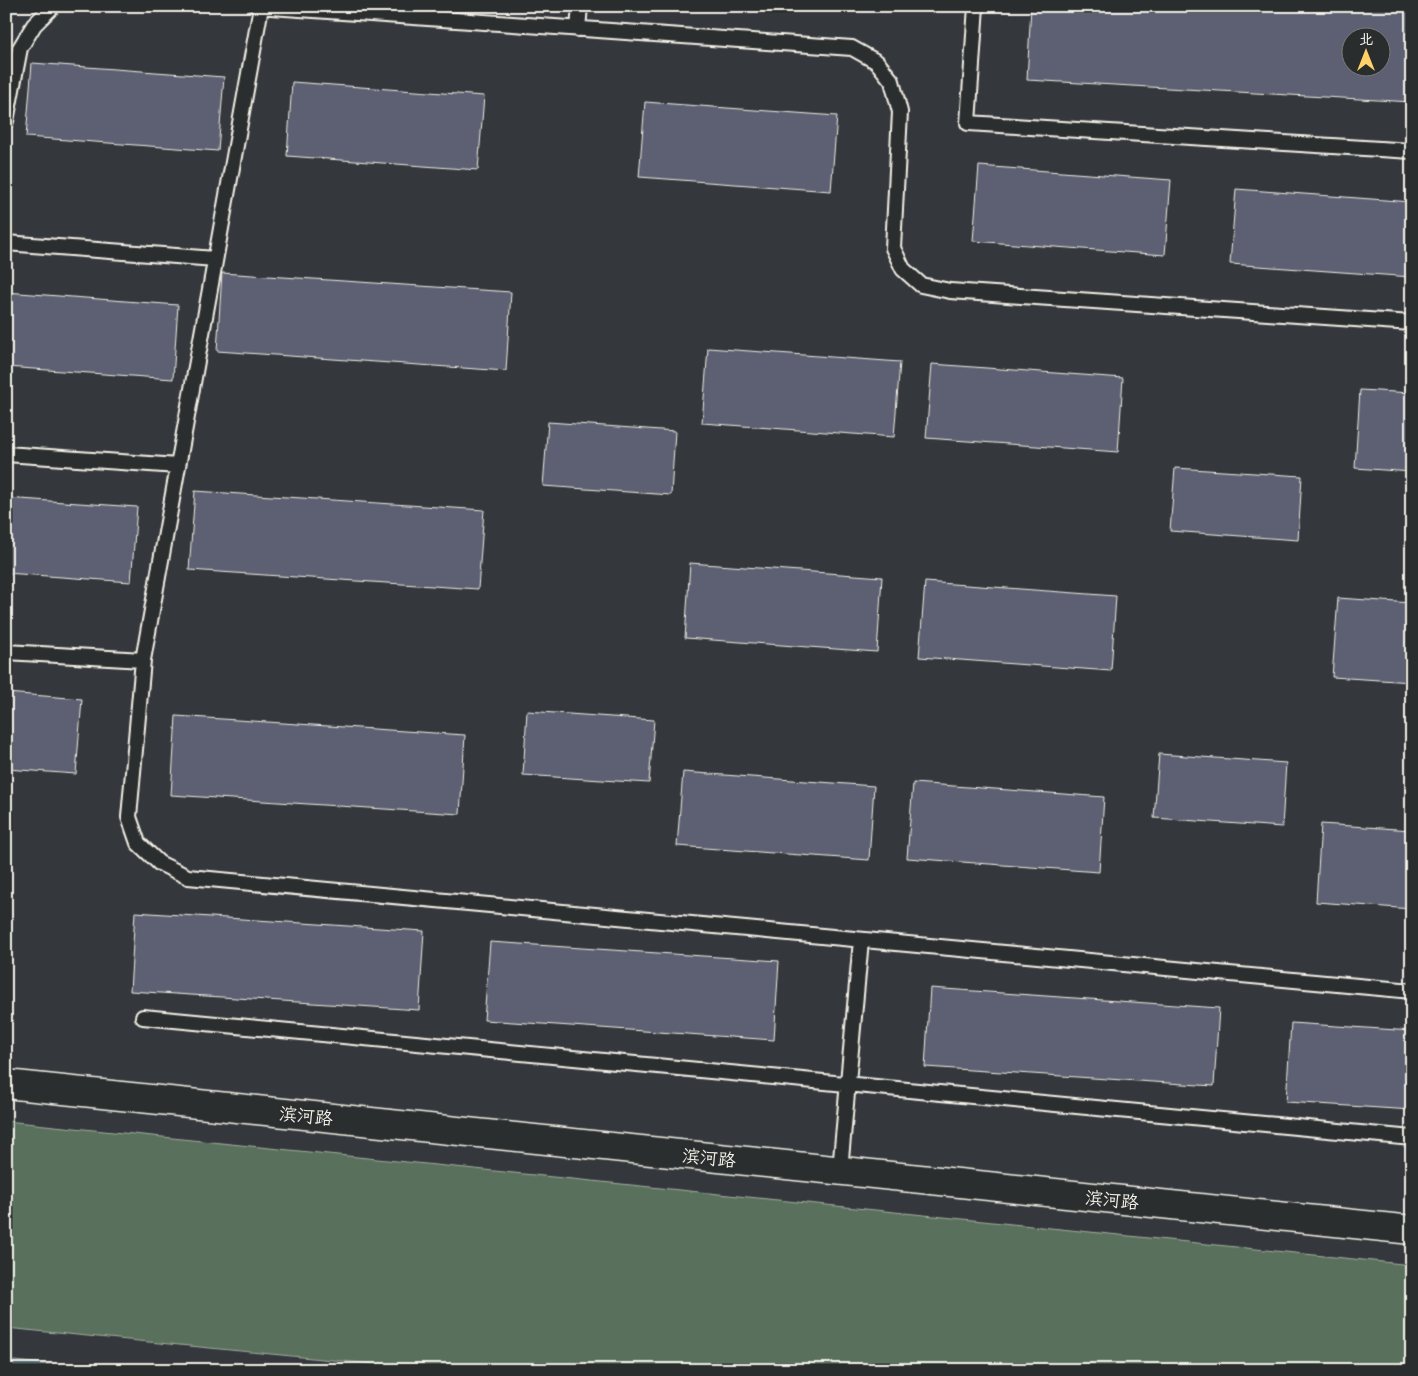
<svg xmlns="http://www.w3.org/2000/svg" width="1418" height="1376" viewBox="0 0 1418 1376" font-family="Mali,'LXGW WenKai TC',sans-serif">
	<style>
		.green { fill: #586f5b; stroke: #a6b0a2 }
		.water { fill: #48646c; stroke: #8d9c9e }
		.building { fill: #5d6072; stroke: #f4f1e8; fill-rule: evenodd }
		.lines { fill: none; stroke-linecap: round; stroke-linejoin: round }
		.service-casing { stroke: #f4f1e8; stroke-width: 18 }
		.tertiary-casing { stroke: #f4f1e8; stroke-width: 31 }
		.service { stroke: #2a2d2e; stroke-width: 14 }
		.tertiary { stroke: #2a2d2e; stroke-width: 28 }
		.labels { text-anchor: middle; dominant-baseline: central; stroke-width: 4.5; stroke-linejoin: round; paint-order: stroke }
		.street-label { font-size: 18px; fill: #f4f1e8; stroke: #2a2d2e }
	</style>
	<rect width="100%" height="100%" fill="#34373c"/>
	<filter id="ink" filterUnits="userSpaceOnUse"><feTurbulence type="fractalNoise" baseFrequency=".02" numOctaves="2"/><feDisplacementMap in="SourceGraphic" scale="10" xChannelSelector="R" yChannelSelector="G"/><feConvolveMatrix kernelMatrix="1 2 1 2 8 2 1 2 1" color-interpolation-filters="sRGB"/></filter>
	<g filter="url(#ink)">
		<path class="green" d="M6 1121 1412 1265V1370H434L6 1328Z"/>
		<path class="water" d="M6 1360 98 1370H6Z"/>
		<path class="building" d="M1031 6H1412V102L1027 80ZM1350 38H1380V68H1350Z
			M32 63 224 77 218 151 26 137Z
			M292 82 484 96 478 170 287 156Z
			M645 102 837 116 831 191 639 177Z
			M979 166 1171 180 1165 255 973 241Z
			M1236 189 1412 202V277L1230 264Z
			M222 273 511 292 506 371 217 351Z
			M6 292 178 305 173 379 6 367Z
			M708 348 900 362 894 437 702 423Z
			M932 364 1123 378 1118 452 926 438Z
			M1360 390 1412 393V472L1355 468Z
			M548 422 675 431 671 495 543 486Z
			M1175 468 1302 476 1298 540 1170 531Z
			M195 491 484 510 478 589 189 570Z
			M6 498 137 507 131 582 6 573Z
			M690 563 882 577 877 652 685 638Z
			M925 582 1116 596 1111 671 919 657Z
			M1338 598 1412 603V682L1332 677Z
			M6 693 82 699 76 774 6 769Z
			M527 711 654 720 649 783 523 775Z
			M176 716 465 735 460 814 171 795Z
			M1159 754 1286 763 1282 827 1154 818Z
			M683 772 874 786 869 860 677 846Z
			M913 783 1104 797 1099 872 907 858Z
			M1321 824 1412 830V909L1316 902Z
			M135 912 424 931 419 1010 130 991Z
			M490 942 779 961 774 1040 484 1020Z
			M930 988 1219 1008 1214 1086 925 1067Z
			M1291 1023 1412 1031V1110L1286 1102Z"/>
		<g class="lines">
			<g class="service-casing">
				<path id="service" d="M257 6 852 48 877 62 892 81 900 112 893 248 903 269 921 285 950 291 1412 323
					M976 6 968 123 1412 151
					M578 29 580 6
					M6 121 20 48 34 25 53 6
					M6 243 215 259
					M6 454 178 466
					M6 652 143 660 129 817 138 843 159 863 188 877 1412 991
					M143 660 261 7
					M143 1017 1412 1138
					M840 1170 861 940"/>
			</g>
			<g class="tertiary-casing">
				<path id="tertiary" d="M6 1084 1412 1230"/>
			</g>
			<use href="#service" class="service"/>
			<use href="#tertiary" class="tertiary"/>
		</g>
	</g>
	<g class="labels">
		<g class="street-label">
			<text transform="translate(306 1115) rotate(6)">滨河路</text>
			<text transform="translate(709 1157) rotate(6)">滨河路</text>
			<text transform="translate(1112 1199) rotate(6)">滨河路</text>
		</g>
	</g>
	<rect width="1418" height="1376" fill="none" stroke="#2a2d2e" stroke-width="25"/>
	<rect x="12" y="12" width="1393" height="1351" fill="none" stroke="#f4f1e8" stroke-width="2" filter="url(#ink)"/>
	<g transform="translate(1366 52)"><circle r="24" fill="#2a2d2e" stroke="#7b7b78"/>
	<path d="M0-4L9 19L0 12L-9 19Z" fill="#ffd166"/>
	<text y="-8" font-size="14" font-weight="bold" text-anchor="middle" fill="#f4f1e8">北</text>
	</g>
</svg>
